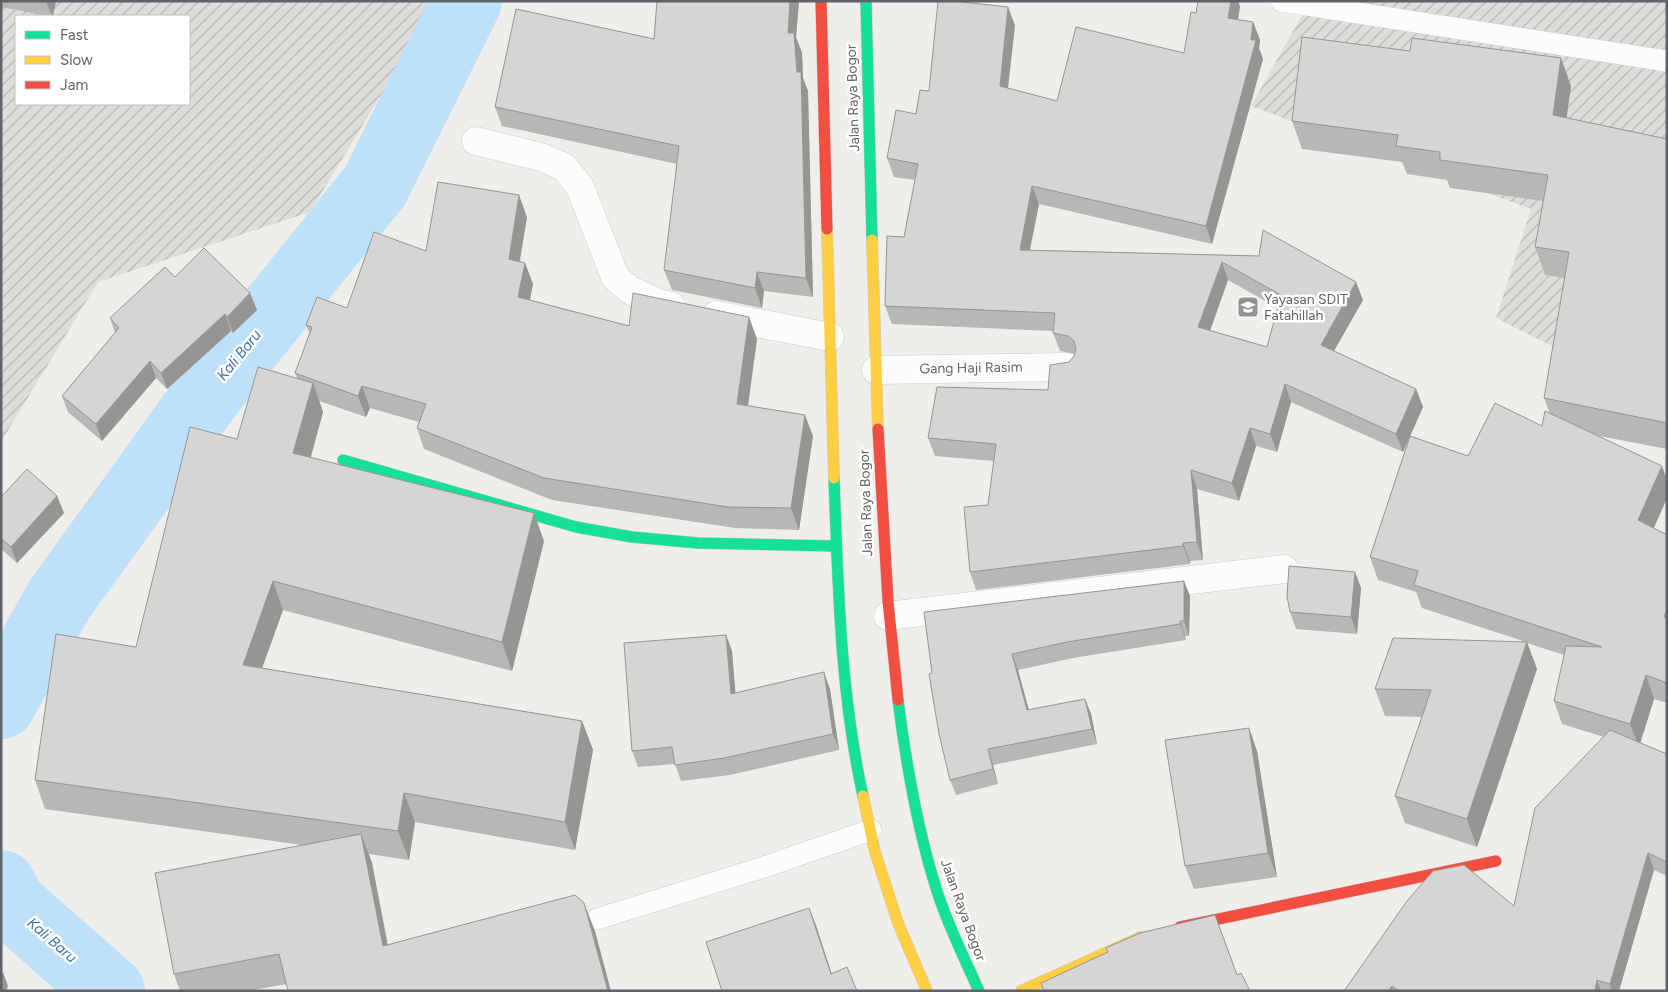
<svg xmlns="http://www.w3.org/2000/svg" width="1668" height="992" viewBox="0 0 1668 992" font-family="Figtree,sans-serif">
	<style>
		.industrial { fill: url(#industrial-furrows); fill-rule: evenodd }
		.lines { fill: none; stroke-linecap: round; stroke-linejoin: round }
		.river { stroke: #bfe0f9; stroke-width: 70 }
		.lane-casing { stroke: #cbcccc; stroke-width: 22 }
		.street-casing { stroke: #cbcccc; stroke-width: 29 }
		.fast-casing { stroke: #cacacb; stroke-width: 12 }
		.slow-casing { stroke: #cacacb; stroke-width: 12 }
		.jam-casing { stroke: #cacacb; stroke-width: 12 }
		.lane { stroke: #fdfcfc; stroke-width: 21 }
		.street { stroke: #fdfcfc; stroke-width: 28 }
		.fast { stroke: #16e098; stroke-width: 11 }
		.slow { stroke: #ffcf43; stroke-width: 11 }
		.jam { stroke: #f24e42; stroke-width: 11 }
		.wall { fill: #b8b7b5; fill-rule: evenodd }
		.shaded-wall { fill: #969594 }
		.building { fill: #d6d5d3; stroke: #969594; fill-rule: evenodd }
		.labels { text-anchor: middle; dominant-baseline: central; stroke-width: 5; stroke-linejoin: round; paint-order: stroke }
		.street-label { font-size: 14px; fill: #5f6368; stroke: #fff }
		.poi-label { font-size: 14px; fill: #5f6368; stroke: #fff; text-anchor: start }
		.water-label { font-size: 15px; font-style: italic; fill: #4174aa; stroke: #fff }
	</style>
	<defs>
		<pattern id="industrial-furrows" width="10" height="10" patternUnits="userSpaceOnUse" patternTransform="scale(1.25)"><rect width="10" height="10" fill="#dfddda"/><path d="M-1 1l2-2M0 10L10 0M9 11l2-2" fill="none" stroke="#b8b7b5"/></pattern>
	</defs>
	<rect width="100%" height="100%" fill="#efeeea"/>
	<path class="industrial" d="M1 1H438L310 212 98 282 1 442ZM16 16H189V104H16Z
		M1310 1H1667V446L1621 380 1496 318 1531 209 1251 106Z"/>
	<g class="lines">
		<path class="river" d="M1 704 59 600 207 395 375 186 467 1
			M1 885 11 904 110 991"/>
		<g class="lane-casing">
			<path id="lane" d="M1281 1 1667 61
				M597 919 761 868 871 830"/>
		</g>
		<g class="street-casing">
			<path id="street" d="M476 141 541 157 564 167 580 187 615 277 630 290 658 303 671 306
				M716 315 830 337
				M876 370 1067 367
				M888 616 1284 569"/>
		</g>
		<g class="fast-casing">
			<path id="fast" d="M866 1 872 240
				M343 460 576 527 632 537 698 543 835 546
				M834 478C838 584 840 692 863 796
				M898 700C906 763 917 828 936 888 947 924 964 957 979 991"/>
		</g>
		<g class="slow-casing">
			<path id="slow" d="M827 229 834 478
				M872 240 878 429
				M863 796 875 852 898 923 927 991
				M1021 991 1141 937"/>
		</g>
		<g class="jam-casing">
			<path id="jam" d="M821 1 827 229
				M878 429 888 601 898 700
				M1180 927 1496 861"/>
		</g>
		<use href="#lane" class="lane"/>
		<use href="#street" class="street"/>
		<use href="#fast" class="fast"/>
		<use href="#slow" class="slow"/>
		<use href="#jam" class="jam"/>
	</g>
	<path class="wall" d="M1 1H56L53 16H46L1 7Z
		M657 1H799L796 37 802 53 803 78 808 91 813 297 764 291 762 308 672 290 664 270 677 164 502 126 495 107 654 39Z
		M1198 1H1238L1240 7 1238 20 1253 22 1260 40 1259 48 1263 59 1212 244 1039 204 1030 250 1259 256 1363 300 1334 351 1416 389 1423 407 1410 436 1468 456 1542 426 1550 414 1544 398 1565 278 1545 275 1535 247 1543 201 1450 188 1447 180 1407 174 1402 162 1302 149 1292 121 1571 86 1566 118 1667 139V449L1594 435 1667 480V498L1654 528 1667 535V703L1654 699 1640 743 1667 754V876L1654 870 1619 991H1344L1514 906 1604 737 1562 724 1554 701 1564 655 1527 643 1537 669 1477 847 1405 823 1395 796 1422 717 1385 716 1375 689 1523 641 1422 608 1416 592 1378 580 1370 557 1410 436 1403 452 1291 402 1277 452 1256 446 1239 501 1197 489 1203 560 1190 561V564L976 590 970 572 988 505 994 461 935 456 928 438 1048 390 1074 356 1075 354 1060 351 1053 333V331L892 324 885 306 904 237 915 180 894 177 887 158 916 114 929 91 1015 25 1008 88 1057 101 1184 53 1196 13ZM1228 280 1278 308 1267 347 1210 330Z
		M527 217 520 261 525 263 533 284 530 300 629 326 757 339 748 406 813 436 799 530 735 528 552 500 424 449 417 428 419 422 370 408 366 417 319 401 323 412 311 457 544 541 512 671 283 610 262 668 582 721 593 750 575 850 415 822 409 860 369 854 372 863 388 945 595 931 247 991H180L174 974 302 845 45 809 35 780 136 647 237 439 297 378 295 373 310 334 306 325 347 308 426 251Z
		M175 277 257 310 233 333 231 331 167 389 156 378 102 441 68 412 62 396 115 333 110 318Z
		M57 496 64 513 17 563 1 549V497Z
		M1355 572 1361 588 1357 634 1296 629 1290 612Z
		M1190 596 1189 636H1185L1186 640 1073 658 1018 670 1029 710 1085 699 1091 714 1097 744 993 765 998 784 956 795 950 780 932 673Z
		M726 635 732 651 735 693 830 689 839 750 730 775 681 781 675 764 638 767 632 751Z
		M1249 728 1257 751 1277 877 1194 889 1185 866Z"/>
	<path class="shaded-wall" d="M46 1H56L53 16H52Z
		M790 1H799L796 37 802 53 803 78 808 91 813 297 806 278 797 72 788 33Z
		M1231 1H1238L1240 7 1235 36 1228 18Z
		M1008 7 1015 25 1006 104 1000 86Z
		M1253 22 1260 40 1259 48 1263 59 1212 244 1206 226 1251 40Z
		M1561 58 1571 86 1563 143 1553 115Z
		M1032 186 1039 204 1026 268 1020 250Z
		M519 195 527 217 516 281 509 259Z
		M1222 262 1228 280 1205 345 1198 327Z
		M525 263 533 284 526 318 518 297Z
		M757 272 764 291 762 308 755 288Z
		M1356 282 1363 300 1327 363 1321 345Z
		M250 293 257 310 233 333 227 317Z
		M225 314 231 331 167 389 161 373Z
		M749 317 757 339 745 426 737 404Z
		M150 361 156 378 102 441 96 424Z
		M313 383 323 412 304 481 293 453Z
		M1285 384 1291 402 1277 452 1270 434Z
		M362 386 370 408 366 417 358 396Z
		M1416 389 1423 407 1403 452 1396 434Z
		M805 415 813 436 799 530 791 508Z
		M1250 428 1256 446 1239 501 1232 483Z
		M1662 466 1667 480V498L1647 543 1638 520Z
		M1191 470 1197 489 1203 560 1197 542Z
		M57 496 64 513 17 563 11 547Z
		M534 513 544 541 512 671 502 642Z
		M1183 543 1190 561V564L1183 546Z
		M1355 572 1361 588 1357 634 1351 617Z
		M273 581 283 610 253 693 243 665Z
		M1184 581 1190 596 1189 636 1184 621Z
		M1180 621 1185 636 1186 640 1180 624Z
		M726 635 732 651 737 710 731 694Z
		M1527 642 1537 669 1477 847 1467 819Z
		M1012 654 1018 670 1033 726 1027 710Z
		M824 672 830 689 839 750 833 734Z
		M1646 675 1654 699 1639 747 1630 724Z
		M1085 699 1091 714 1097 744 1092 729Z
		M582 721 593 750 575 850 565 822Z
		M1249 728 1257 751 1277 877 1268 853Z
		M988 749 993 765 998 784 993 769Z
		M404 793 415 822 409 860 398 831Z
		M361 834 372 863 393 975 383 946Z
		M1648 853 1654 870 1619 991H1612L1610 984Z
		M584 903 595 931 611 991H608Z
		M809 908 816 925 837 990 831 974Z
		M3 972 8 986 6 991H1V976Z
		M1597 980 1601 991H1595Z
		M1392 986 1393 991H1390L1389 990Z"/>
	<path class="building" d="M657 1H790L788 33H794L797 72H801L806 278 757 272 755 288 664 270 679 146 495 107 516 9 654 39Z
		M938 1H953L1008 7 1000 86 1057 101 1076 27 1184 53 1191 12 1196 13 1198 1H1231L1228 18 1253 22 1251 40H1256L1206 226 1032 186 1020 250 1259 256 1263 230 1356 282 1321 345 1416 389 1396 434 1285 384 1270 434 1250 428 1232 483 1191 470 1197 542 1183 543V546L970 572 964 507 988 505 996 444 928 438 937 387 1048 390 1050 365 1069 362 1074 356 1076 349 1074 341 1068 336 1053 333 1055 313 885 306 887 236 904 237 918 164 887 158 896 110 916 114 920 90 929 91ZM1222 262 1281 295 1267 347 1198 327Z
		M1302 37 1410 51 1412 38 1561 58 1553 115 1667 139V423L1544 398 1569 252 1535 247 1548 175 1440 160V152L1396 146 1398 135 1292 121Z
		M438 182 519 195 509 259 525 263 518 297 629 326 633 293 749 317 737 404 805 415 791 508 728 507 544 478 417 428 426 404 362 386 358 396 295 373 312 327 306 325 317 297 347 308 374 232 426 251Z
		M204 248 250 293 227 317 225 314 161 373 150 361 96 424 62 396 119 328 110 318 165 267 175 277Z
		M258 367 313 383 293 453 534 513 502 642 273 581 243 665 582 721 565 822 404 793 398 831 35 780 56 634 136 647 190 427 237 439Z
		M1495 403 1542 426 1545 411 1662 466 1638 520 1667 535V609L1664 617 1667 618V683L1646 675 1630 724 1554 701 1566 646 1602 647 1414 585 1418 571 1370 557 1410 436 1468 456Z
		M27 469 57 496 11 547 1 538V497Z
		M1289 566 1355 572 1351 617 1290 612 1287 596Z
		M1184 581V621H1180V624L1067 642 1012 654 1027 710 1085 699 1092 729 988 749 993 769 950 780 939 734 929 674 932 673 924 612Z
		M726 635 731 694 824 672 833 734 724 758 675 765 672 747 632 751 624 643Z
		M1393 638 1527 642 1467 819 1395 796 1431 690 1375 689Z
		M1249 728 1268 853 1185 866 1165 740Z
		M1610 730 1667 754V862L1648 853 1610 984 1597 980 1595 991H1399L1392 986 1389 990 1390 991H1344L1407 901 1433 871 1464 865 1514 906 1535 808Z
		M361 834 383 946 575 895 584 903 608 991H288L279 954 174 974 155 873Z
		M809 908 831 974 847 967 857 991H722L706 942Z
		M1215 915 1237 975 1241 973 1250 991H1044L1041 983 1108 952 1106 948 1140 933Z"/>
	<defs>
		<g id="school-square" transform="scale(1.125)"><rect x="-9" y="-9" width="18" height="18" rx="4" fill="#919496" stroke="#fff"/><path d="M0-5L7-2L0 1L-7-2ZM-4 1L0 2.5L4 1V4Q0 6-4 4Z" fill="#fff"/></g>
	</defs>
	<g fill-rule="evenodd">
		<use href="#school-square" x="1248" y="307"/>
	</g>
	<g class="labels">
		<g class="street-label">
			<text transform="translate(853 98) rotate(-92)">Jalan Raya Bogor</text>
			<text transform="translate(971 368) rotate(-1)">Gang Haji Rasim</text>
			<text transform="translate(866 503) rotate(-92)">Jalan Raya Bogor</text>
			<text transform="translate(963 910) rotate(70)">Jalan Raya Bogor</text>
		</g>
		<g class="poi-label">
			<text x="1264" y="299">Yayasan SDIT<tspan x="1264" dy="16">Fatahillah</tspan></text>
		</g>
		<g class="water-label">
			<text transform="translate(239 355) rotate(-51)">Kali Baru</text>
			<text transform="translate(52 940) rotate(41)">Kali Baru</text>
		</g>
	</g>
	<rect width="1668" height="992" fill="none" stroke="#5f6368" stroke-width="5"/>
	<rect x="15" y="15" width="175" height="90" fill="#ffffff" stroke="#bfc1c3"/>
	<rect x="25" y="31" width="25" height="8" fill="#16e098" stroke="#bfc1c3"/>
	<text x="60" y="40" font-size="15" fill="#5f6368">Fast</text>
	<rect x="25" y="56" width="25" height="8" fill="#ffcf43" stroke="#bfc1c3"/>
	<text x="60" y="65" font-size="15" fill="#5f6368">Slow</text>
	<rect x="25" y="81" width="25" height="8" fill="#f24e42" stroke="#bfc1c3"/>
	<text x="60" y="90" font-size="15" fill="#5f6368">Jam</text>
</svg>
